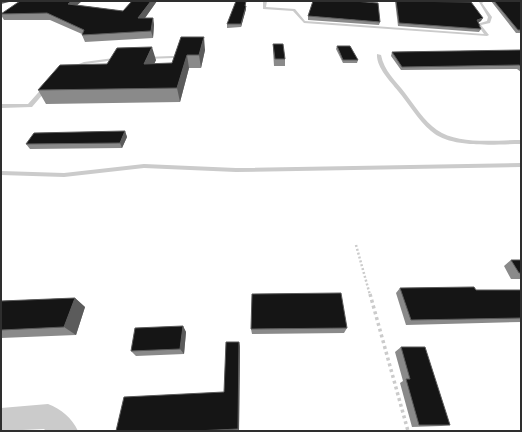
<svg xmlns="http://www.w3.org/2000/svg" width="522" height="432" viewBox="0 0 522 432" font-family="'DejaVu Sans',sans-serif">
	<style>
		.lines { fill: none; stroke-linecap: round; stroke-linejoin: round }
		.path-far1 { stroke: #cbcbcb; stroke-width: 2.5; stroke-dasharray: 2 2; stroke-linecap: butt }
		.path { stroke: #cbcbcb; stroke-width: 3.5; stroke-dasharray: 3 3; stroke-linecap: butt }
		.lane { fill: #cbcbcb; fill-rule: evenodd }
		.street { fill: #cbcbcb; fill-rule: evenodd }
		.wall { fill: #8a8a8a }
		.shaded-wall { fill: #5b5b5b }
		.building { fill: #151515; stroke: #5b5b5b }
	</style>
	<rect width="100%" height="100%" fill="#fff"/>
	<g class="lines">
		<path class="path-far1" d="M356 245 370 295"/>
		<path class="path" d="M370 294 408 431"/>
		<path class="lane" d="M263 1H267L266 7 295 9 305 21 484 34 477 24 487 21 488 17 479 2 485 1 482 3 492 17 490 23 481 25 489 35 487 36 304 23 293 11 263 9Z
			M377 54 381 55C384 71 396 81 405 93 415 106 424 121 437 130 458 145 496 140 521 140V144C495 144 451 149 431 131 418 120 409 104 398 91 390 81 376 67 377 54Z
			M172 56H174V58L145 59 143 58 145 57Z
			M121 57H123V59L85 64 70 69 68 68 84 62Z
			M45 85 50 86 32 107 1 108V104H28Z
			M521 163V167L236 172 144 168 64 177 1 175V171L64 173 144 164 236 168Z"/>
		<path class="street" d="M48 404C61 409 72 418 78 431H46L44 429 1 431V408Z"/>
	</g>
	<path class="wall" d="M82 1 77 5 123 11 132 1H157L145 18H153L154 25 153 38 85 42 82 35V34L50 20H4L1 15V13Z
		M246 1 245 6 246 9 241 27 227 28V24Z
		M395 1H462L481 21 478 22 480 26V27L481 29 479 32 398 26Z
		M491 1H521V33H516Z
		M308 16 380 22 379 25 308 20Z
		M181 37 205 50 201 68H189L180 102 46 104 38 90 107 64 156 60 154 64 172 63Z
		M273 44 285 59V66H274L273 51Z
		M337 46 358 60 357 63H343L336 49Z
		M521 50V72L517 69 401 70 391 56 392 52Z
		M125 131 127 137 122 148 30 149 26 144Z
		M511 260H521V279H511L504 266Z
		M400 288 476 290H521V322L406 325 396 293Z
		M75 298 85 307 76 335 1 338V301Z
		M183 326 186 332 184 354 136 356 131 351Z
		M347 328 344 333 252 334 251 329Z
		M239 342 240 347 239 431H116L224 392Z
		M401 347 450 425 441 426 412 427 400 383 403 381 395 352Z"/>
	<path class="shaded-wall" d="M1 1H13L1 4Z
		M72 1H82L70 11 68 4Z
		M151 1H157L140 25 138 18Z
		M246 6V9L241 27V24Z
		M153 18 154 25 153 38 151 31Z
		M483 18 481 21 476 24 477 20Z
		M204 37 205 50 201 68 199 55Z
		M152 47 156 60 148 77 144 64Z
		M187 55 189 68 180 102 177 88Z
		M125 131 127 137 122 148 120 143Z
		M75 298 85 307 76 335 64 327Z
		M183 326 186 332 184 354 180 349Z
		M239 342 240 347 239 431 238 429Z"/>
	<path class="building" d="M20 1H72L68 4 123 11 132 1H151L138 18H153L151 31 82 35 84 30 47 13 1 14Z
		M236 1H246L245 6H246L241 24H227Z
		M313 1H354L378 3 380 22 308 16Z
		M396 1 471 2 483 18 477 20 480 26 479 25 481 29 399 23Z
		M494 1H521V30H518Z
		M181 37H204L199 55H187L177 88 38 90 60 65 107 64 117 48 152 47 144 64 172 63Z
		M273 44H283L285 59H275Z
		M337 46H350L358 60H343Z
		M521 50V66L519 65 402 67 392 52Z
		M125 131 120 143 26 144 34 133Z
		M511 260H521V273H519Z
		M474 287 476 290H521V318L411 320 400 288Z
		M341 293 347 328 251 329 252 294Z
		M75 298 64 327 1 330V301Z
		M183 326 180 349 131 351 135 328Z
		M226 342H239L238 429 195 431H116L124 397 224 392Z
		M401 347H425L450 425H419L406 379H410Z"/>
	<rect width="522" height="432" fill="none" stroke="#2e2e2e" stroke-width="4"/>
</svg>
